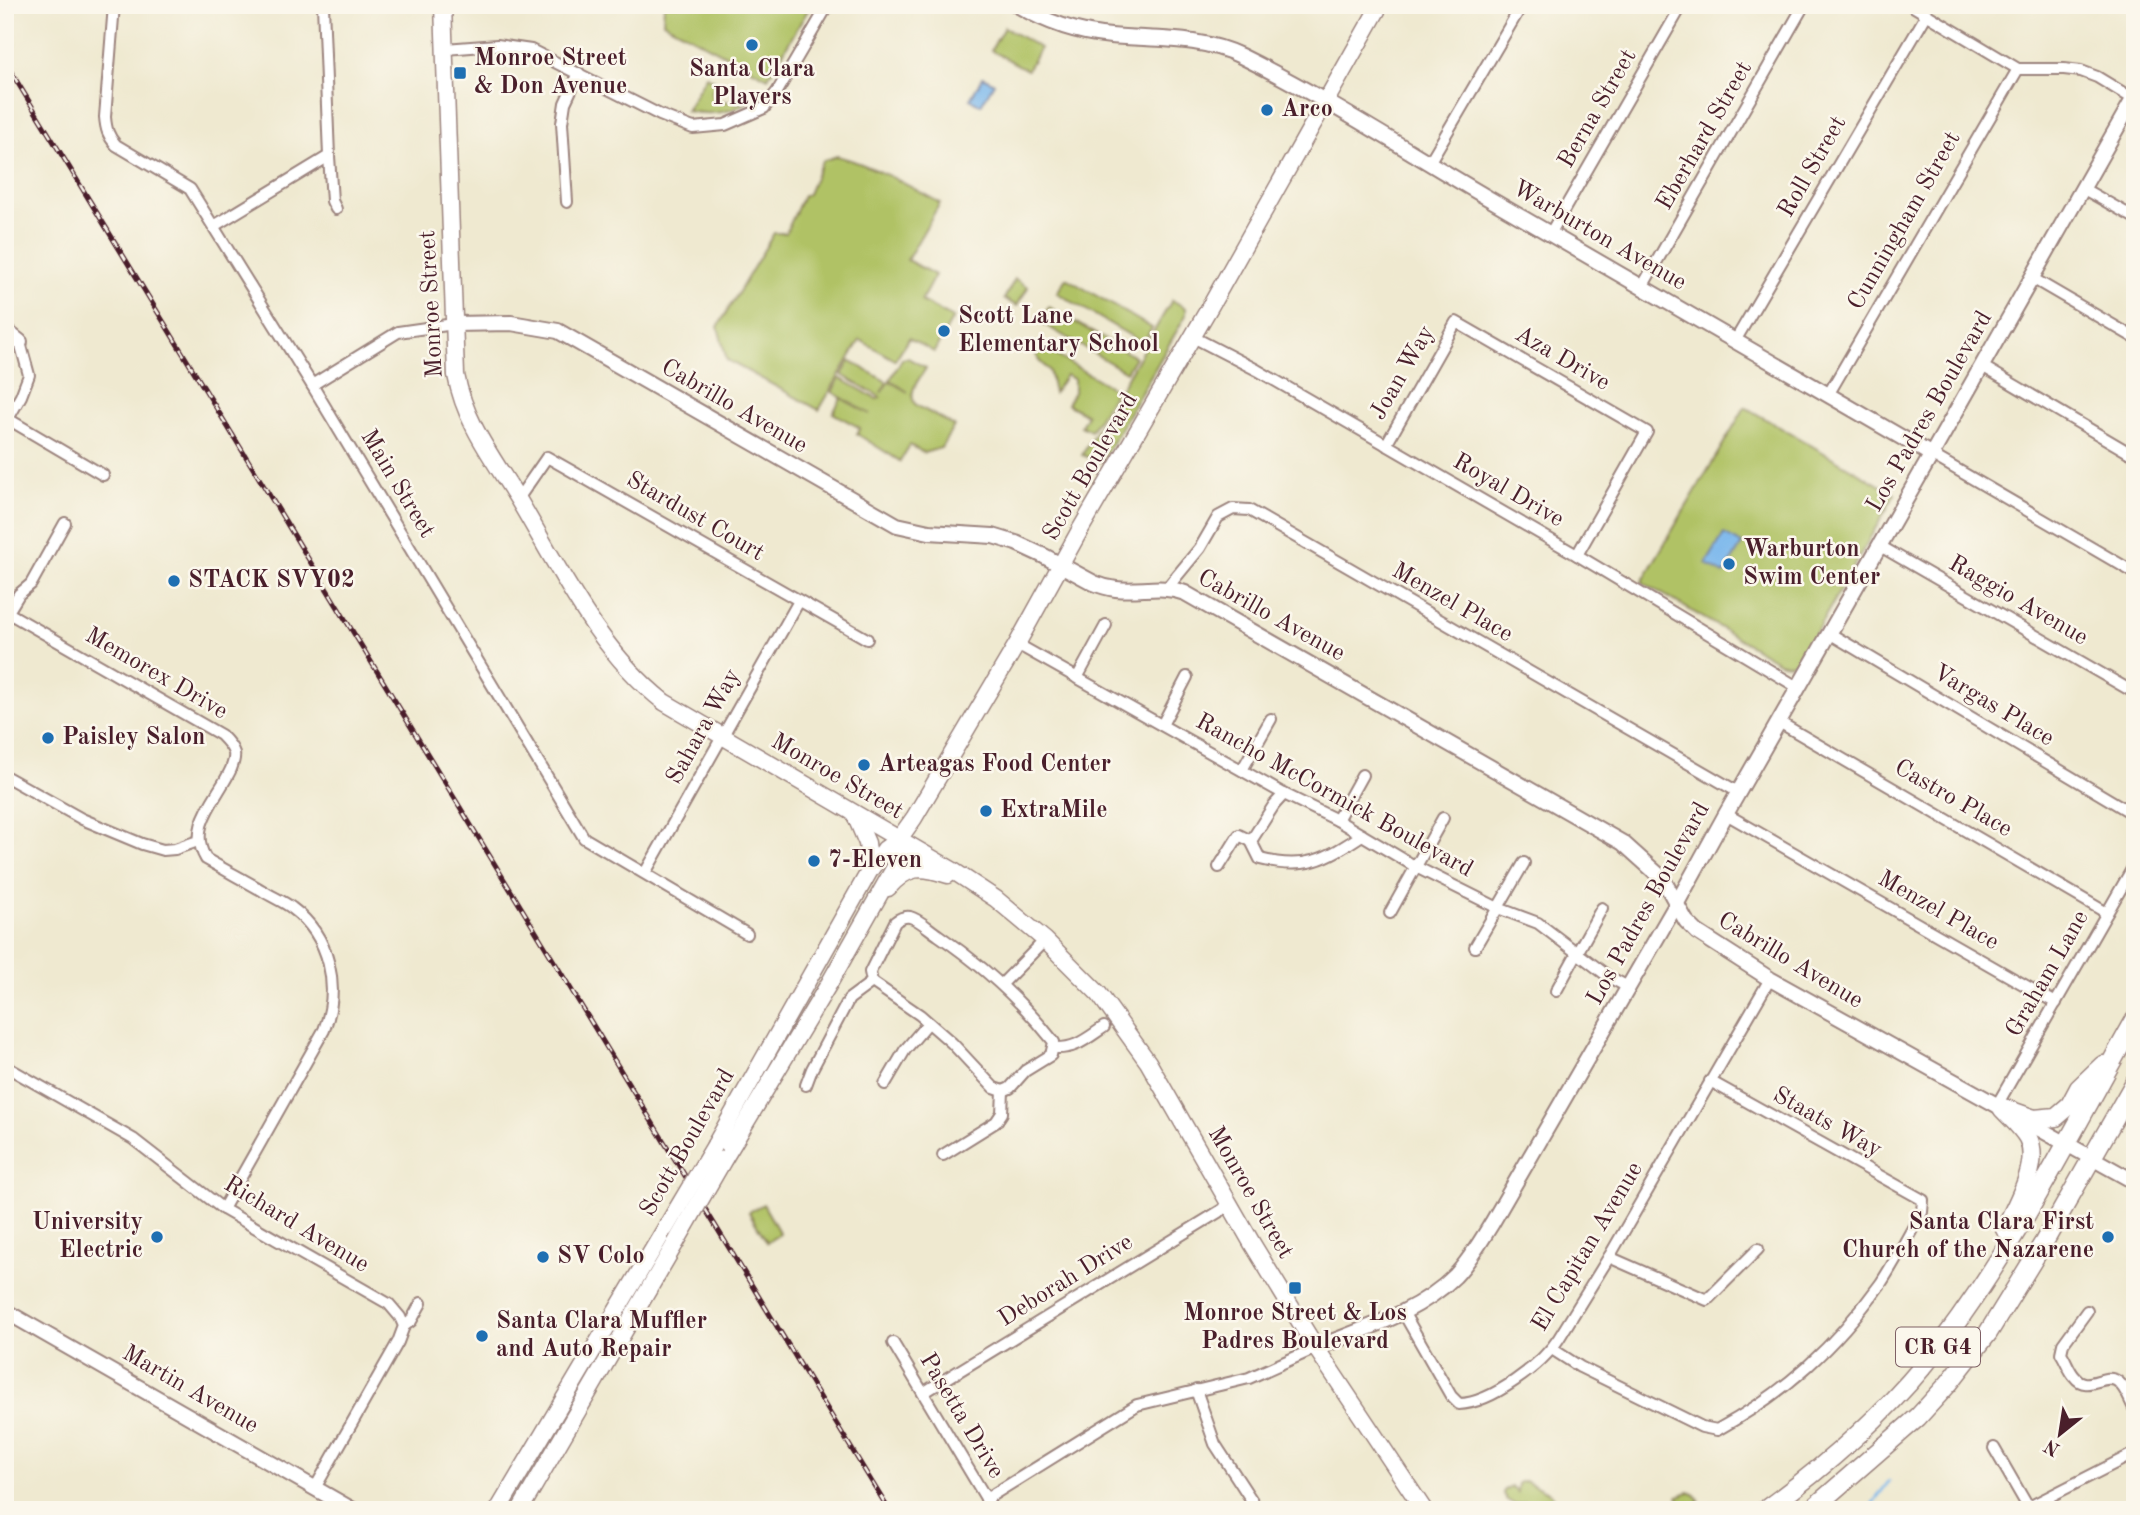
<svg xmlns="http://www.w3.org/2000/svg" width="2140" height="1515" font-family="'Old Standard TT',serif">
<style>
.green{fill:#b0c265;stroke:#7d7048;stroke-width:2}
.water{fill:#7ab7ec;stroke:#626b8c;stroke-width:2}
.lines{fill:none;stroke-linecap:round;stroke-linejoin:round}
.stream{stroke:#7ab7ec;stroke-width:2.5}
.minor-casing{stroke:#9c847e;stroke-width:14}
.tertiary-casing{stroke:#9c847e;stroke-width:18}
.secondary-casing{stroke:#9c847e;stroke-width:19}
.trunk-casing{stroke:#9c847e;stroke-width:21}
.minor{stroke:#fff;stroke-width:10}
.tertiary{stroke:#fff;stroke-width:14}
.secondary{stroke:#fff;stroke-width:16}
.trunk{stroke:#fff;stroke-width:18}
.rail-casing{stroke:#4a1f2b;stroke-width:5}
.rail{stroke:#fbf7ec;stroke-width:2.5;stroke-dasharray:8;stroke-linecap:butt}
.secondary-bridge-casing{stroke:#9c847e;stroke-width:19;stroke-linecap:butt}
.secondary-bridge{stroke:#fff;stroke-width:16}
.poi-dot{fill:#1f6fb2;stroke:#fbf7ec;stroke-width:2.5}
.labels{text-anchor:middle;dominant-baseline:central;stroke-width:5;stroke-linejoin:round;paint-order:stroke}
.shield{fill:#fbf7ec;stroke:#7f6065;stroke-width:2}
.shield-label{font-size:23px;font-weight:bold;fill:#4a1f2b}
.poi-label{font-size:24px;font-weight:bold;fill:#4a1f2b;stroke:#fbf7ec;text-anchor:start}
.street-label{font-size:24px;fill:#4a1f2b;stroke:#fbf7ec}
</style>
<rect width="100%" height="100%" fill="#fbf7ec"/>
<filter id="ink" filterUnits="userSpaceOnUse"><feTurbulence type="fractalNoise" baseFrequency=".0143" numOctaves="2"/><feDisplacementMap in="SourceGraphic" scale="14" xChannelSelector="R" yChannelSelector="G"/><feConvolveMatrix kernelMatrix="1 2 1 2 8 2 1 2 1" color-interpolation-filters="sRGB"/></filter>
<filter id="wash" filterUnits="userSpaceOnUse"><feTurbulence type="fractalNoise" baseFrequency=".00686" numOctaves="4" result="noise"/><feDisplacementMap in="SourceGraphic" scale="28" xChannelSelector="R" yChannelSelector="G"/><feGaussianBlur stdDeviation="1.57" result="paint"/><feColorMatrix in="noise" values="0 0 0 0 0 0 0 0 0 0 0 0 0 0 0 0 0 1.4 0 .05"/><feComposite in="paint" operator="in"/></filter>
<g filter="url(#wash)">
<rect width="100%" height="100%" fill="#efe9d0"/>
<g class="green">
<path d="M664,5H811L768,78L663,22Z"/>
<path d="M1004,27L1040,48L1027,70L991,50Z"/>
<path d="M706,76L717,82L711,93L715,100L746,104C726,114 708,115 686,111Z"/>
<path d="M837,156C874,166 906,184 940,203L907,260L935,275L921,301L953,318L934,352L909,338L895,360L860,340L819,410L727,360L718,327L774,233H786L803,196L808,194L822,161Z"/>
<path d="M1066,278L1152,328L1143,343L1057,293Z"/>
<path d="M1015,279L1028,287L1017,306L1004,299Z"/>
<path d="M1172,300L1186,308V315L1101,462L1082,455Z"/>
<path d="M1049,307L1135,357L1126,372L1040,322Z"/>
<path d="M1040,346L1116,390L1091,431L1081,426L1087,415L1067,404L1074,392V379L1066,375L1054,393L1049,370L1039,361L1036,354Z"/>
<path d="M908,358L926,368C919,380 906,393 916,405L954,426L941,448L924,453L910,445L900,461L857,434L860,428L833,413L841,398L870,414L832,392L840,378L877,399L880,397L842,375L850,361L887,382L881,393L889,381L908,392L890,380L902,359Z"/>
<path d="M1745,407L1895,494L1802,657C1794,665 1789,665 1779,662L1642,582Z"/>
<path d="M763,1204L780,1234L767,1242L749,1212Z"/>
<path d="M1525,1481L1550,1493L1554,1497V1502L1541,1503L1536,1502L1533,1504L1525,1502L1516,1505L1507,1500L1503,1494L1504,1490L1511,1487L1517,1492L1518,1483Z"/>
<path d="M1688,1492C1698,1494 1703,1501 1696,1509L1673,1510L1668,1506V1503L1680,1501L1678,1496Z"/>
</g>
<g class="water">
<path d="M983,77L994,83L981,105L970,99Z"/>
<path d="M1724,534L1742,544L1724,574L1706,564Z"/>
</g>
<g class="lines">
<path class="stream" d="M1868,1510L1889,1481"/>
</g>
</g>
<g filter="url(#ink)">
<g class="lines">
<defs>
<g id="minor">
<path d="M114,5L105,117C106,129 108,136 116,145L190,189L312,385L584,838L747,934"/>
<path d="M1911,5L2018,69H2064L2081,71L2097,77L2135,100"/>
<path d="M1041,19L1049,5"/>
<path d="M445,49L497,45L531,50L660,115L693,128L725,125L764,108L777,92L828,5"/>
<path d="M329,156L332,201L336,209"/>
<path d="M1429,163L1522,5"/>
<path d="M2082,188L2135,218"/>
<path d="M567,202L562,123L565,103L579,73"/>
<path d="M214,226L329,156L323,5"/>
<path d="M1550,234L1682,5"/>
<path d="M2032,278L2135,338"/>
<path d="M1642,287L1804,5"/>
<path d="M1193,337L1257,370L1577,555L1799,688"/>
<path d="M1735,341L1927,14"/>
<path d="M1982,366L2135,456"/>
<path d="M312,385L398,332L454,324"/>
<path d="M1828,395L2018,69"/>
<path d="M8,419L103,475"/>
<path d="M5,424L21,396L29,375L20,342"/>
<path d="M1386,445L1456,322L1647,432L1577,555"/>
<path d="M1932,455L2135,573"/>
<path d="M518,499L547,457L867,639"/>
<path d="M1880,546L2135,693"/>
<path d="M1167,588L1200,548L1218,517L1233,509L1249,510L1738,792"/>
<path d="M5,611L221,735C226,740 232,746 234,753C235,758 233,764 231,769C218,798 186,826 206,859C225,870 244,880 263,891C272,897 283,901 292,908C330,936 341,987 324,1030L223,1209"/>
<path d="M8,612L19,594L31,584L65,523"/>
<path d="M1829,633L2135,815"/>
<path d="M1017,644L1284,794L1337,820L1416,867L1498,908L1538,923L1609,977L1628,987"/>
<path d="M1077,678L1106,625"/>
<path d="M1779,722L2107,913"/>
<path d="M1162,725L1187,677"/>
<path d="M1242,770L1271,719"/>
<path d="M5,776L82,819L142,844L163,850L175,849L198,841"/>
<path d="M1284,794L1274,805L1251,841L1260,859C1305,871 1326,859 1362,835"/>
<path d="M1726,814L2056,1003"/>
<path d="M1337,820L1362,775"/>
<path d="M1219,867L1239,835L1251,841"/>
<path d="M645,873L799,601"/>
<path d="M1390,913L1443,818"/>
<path d="M1475,947L1524,863"/>
<path d="M872,982L870,972L895,922C900,918 904,916 910,917C919,919 930,930 938,935C982,965 1021,1000 1054,1042L1051,1055L1025,1071L1010,1088L1003,1091"/>
<path d="M872,982L920,1015L952,1043L994,1088L1003,1091"/>
<path d="M1002,984L1045,940"/>
<path d="M1556,991L1602,908"/>
<path d="M1054,1048C1076,1049 1086,1039 1104,1027"/>
<path d="M5,1066L133,1139L223,1209L389,1304L400,1317L404,1326L398,1342L315,1488"/>
<path d="M885,1084L905,1050L928,1023"/>
<path d="M806,1085L812,1069L849,999L872,982"/>
<path d="M1997,1105L2135,864"/>
<path d="M943,1155L996,1122L1002,1113L1003,1091"/>
<path d="M1609,1257L1707,1300L1758,1249"/>
<path d="M2087,1311L2063,1344L2061,1353C2066,1360 2069,1371 2075,1377C2087,1393 2104,1372 2117,1381C2125,1386 2130,1401 2135,1410"/>
<path d="M1403,1312L1451,1396L1459,1404C1491,1403 1542,1365 1559,1338L1609,1257L1770,979"/>
<path d="M404,1326L411,1321L421,1303"/>
<path d="M893,1343L993,1510"/>
<path d="M1552,1349L1580,1367L1702,1427L1717,1430C1786,1392 1835,1347 1881,1283C1896,1260 1908,1236 1922,1212L1923,1200L1710,1081"/>
<path d="M1196,1390L1215,1444L1258,1510"/>
<path d="M923,1393L1230,1205"/>
<path d="M1994,1448L2028,1507"/>
<path d="M986,1499L1137,1405L1249,1378L1316,1348"/>
<path d="M2023,1510L2135,1453"/>
</g>
<g id="tertiary">
<path d="M1017,5C1046,22 1077,33 1111,36C1155,40 1199,36 1241,56C1326,98 1406,150 1488,198C1636,284 1784,370 1932,455"/>
<path d="M454,324L511,323L558,331L897,525L929,532L993,536L1016,543L1044,556L1094,583C1101,586 1109,588 1116,589C1140,592 1162,584 1185,593L1623,843L1663,879L1686,921L1697,932L1770,979L2135,1182"/>
<path d="M5,330L20,342"/>
<path d="M5,1311L353,1510"/>
<path d="M1316,1348C1363,1329 1418,1313 1455,1276C1470,1260 1481,1241 1492,1223L1677,903L1726,814L1937,445L2135,96"/>
</g>
<g id="secondary">
<path d="M443,5L456,375C465,423 493,458 518,499C561,571 597,649 664,702L952,870L996,899L1045,940L1099,994L1148,1062L1253,1245L1316,1348L1424,1510"/>
<path d="M855,815L867,843L870,870"/>
<path d="M888,888C908,865 921,866 948,875"/>
<path d="M715,1145L870,870L885,849L899,839L914,818L1017,644L1080,530L1211,305L1380,5"/>
<path d="M724,1159L830,982L900,858L899,839"/>
<path d="M498,1510L665,1229"/>
<path d="M520,1510L675,1244"/>
</g>
<g id="trunk">
<path d="M2002,1108C2010,1117 2022,1127 2028,1138C2041,1164 2016,1205 2005,1229"/>
<path d="M2003,1108L2034,1119L2056,1117L2070,1105L2079,1088L2103,1065"/>
<path d="M1765,1510C1823,1468 1879,1420 1925,1364C2009,1260 2069,1136 2135,1020"/>
<path d="M1811,1510L1918,1417L1949,1383L1988,1333L2044,1242L2135,1082"/>
</g>
</defs>
<use href="#minor" class="minor-casing"/>
<use href="#tertiary" class="tertiary-casing"/>
<use href="#secondary" class="secondary-casing"/>
<use href="#trunk" class="trunk-casing"/>
<use href="#minor" class="minor"/>
<use href="#tertiary" class="tertiary"/>
<use href="#secondary" class="secondary"/>
<use href="#trunk" class="trunk"/>
<defs>
<path id="rail" d="M5,62L889,1510"/>
</defs>
<use href="#rail" class="rail-casing"/>
<use href="#rail" class="rail"/>
<defs>
<g id="secondary-bridge">
<path d="M665,1229L715,1145"/>
<path d="M675,1244L724,1159"/>
</g>
</defs>
<use href="#secondary-bridge" class="secondary-bridge-casing"/>
<use href="#secondary-bridge" class="secondary-bridge"/>
</g>
</g>
<g class="poi-dot">
<circle cx="752" cy="45" r="7"/>
<rect x="453" y="66" width="14" height="14" rx="3.5"/>
<circle cx="1267" cy="110" r="7"/>
<circle cx="944" cy="331" r="7"/>
<circle cx="1729" cy="564" r="7"/>
<circle cx="174" cy="581" r="7"/>
<circle cx="48" cy="738" r="7"/>
<circle cx="864" cy="765" r="7"/>
<circle cx="986" cy="811" r="7"/>
<circle cx="814" cy="861" r="7"/>
<circle cx="157" cy="1237" r="7"/>
<circle cx="2108" cy="1237" r="7"/>
<circle cx="543" cy="1257" r="7"/>
<rect x="1288" y="1281" width="14" height="14" rx="3.5"/>
<circle cx="482" cy="1336" r="7"/>
</g>
<g class="labels">
<rect class="shield" x="1896" y="1327.5" width="84" height="39" rx="5"/>
<g class="shield-label">
<text x="1938" y="1347">CR G4</text>
</g>
<g class="poi-label">
<text x="474" y="59">Monroe Street<tspan x="474" dy="28">&amp; Don Avenue</tspan></text>
<text x="752" y="70" text-anchor="middle">Santa Clara<tspan x="752" dy="28">Players</tspan></text>
<text x="1281" y="110">Arco</text>
<text x="958" y="317">Scott Lane<tspan x="958" dy="28">Elementary School</tspan></text>
<text x="1743" y="550">Warburton<tspan x="1743" dy="28">Swim Center</tspan></text>
<text x="188" y="581">STACK SVY02</text>
<text x="62" y="738">Paisley Salon</text>
<text x="878" y="765">Arteagas Food Center</text>
<text x="1000" y="811">ExtraMile</text>
<text x="828" y="861">7-Eleven</text>
<text x="143" y="1223" text-anchor="end">University<tspan x="143" dy="28">Electric</tspan></text>
<text x="2094" y="1223" text-anchor="end">Santa Clara First<tspan x="2094" dy="28">Church of the Nazarene</tspan></text>
<text x="557" y="1257">SV Colo</text>
<text x="1295" y="1314" text-anchor="middle">Monroe Street &amp; Los<tspan x="1295" dy="28">Padres Boulevard</tspan></text>
<text x="496" y="1322">Santa Clara Muffler<tspan x="496" dy="28">and Auto Repair</tspan></text>
</g>
<g class="street-label">
<text transform="translate(1598 109) rotate(-60)">Berna Street</text>
<text transform="translate(1705 136) rotate(-60)">Eberhard Street</text>
<text transform="translate(1813 167) rotate(-60)">Roll Street</text>
<text transform="translate(1905 221) rotate(-60)">Cunningham Street</text>
<text transform="translate(1599 236) rotate(30)">Warburton Avenue</text>
<text transform="translate(432 304) rotate(-93)">Monroe Street</text>
<text transform="translate(1562 359) rotate(30)">Aza Drive</text>
<text transform="translate(1403 373) rotate(-60)">Joan Way</text>
<text transform="translate(734 407) rotate(30)">Cabrillo Avenue</text>
<text transform="translate(1930 412) rotate(-60)">Los Padres Boulevard</text>
<text transform="translate(1091 467) rotate(-60)">Scott Boulevard</text>
<text transform="translate(397 484) rotate(59)">Main Street</text>
<text transform="translate(1508 491) rotate(30)">Royal Drive</text>
<text transform="translate(695 517) rotate(30)">Stardust Court</text>
<text transform="translate(2018 601) rotate(30)">Raggio Avenue</text>
<text transform="translate(1452 603) rotate(30)">Menzel Place</text>
<text transform="translate(1271 616) rotate(29)">Cabrillo Avenue</text>
<text transform="translate(156 674) rotate(30)">Memorex Drive</text>
<text transform="translate(1993 706) rotate(31)">Vargas Place</text>
<text transform="translate(704 727) rotate(-61)">Sahara Way</text>
<text transform="translate(837 777) rotate(30)">Monroe Street</text>
<text transform="translate(1334 796) rotate(29)">Rancho McCormick Boulevard</text>
<text transform="translate(1953 799) rotate(30)">Castro Place</text>
<text transform="translate(1649 904) rotate(-61)">Los Padres Boulevard</text>
<text transform="translate(1938 911) rotate(30)">Menzel Place</text>
<text transform="translate(1790 961) rotate(31)">Cabrillo Avenue</text>
<text transform="translate(2048 974) rotate(-60)">Graham Lane</text>
<text transform="translate(1827 1123) rotate(29)">Staats Way</text>
<text transform="translate(688 1143) rotate(-60)">Scott Boulevard</text>
<text transform="translate(1250 1193) rotate(60)">Monroe Street</text>
<text transform="translate(296 1225) rotate(31)">Richard Avenue</text>
<text transform="translate(1588 1247) rotate(-59)">El Capitan Avenue</text>
<text transform="translate(1066 1281) rotate(-32)">Deborah Drive</text>
<text transform="translate(190 1390) rotate(30)">Martin Avenue</text>
<text transform="translate(961 1416) rotate(59)">Pasetta Drive</text>
</g>
</g>
<rect width="2140" height="1515" fill="none" stroke="#fbf7ec" stroke-width="28"/>
<g transform="translate(2060 1434) rotate(210)" stroke="#fbf7ec" stroke-width="5" paint-order="stroke">
<path d="M0-5L12 26L0 18L-12 26Z" fill="#4a1f2b"/>
<text y="-10" font-size="19" font-weight="bold" text-anchor="middle" fill="#4a1f2b">N</text>
</g>
</svg>
